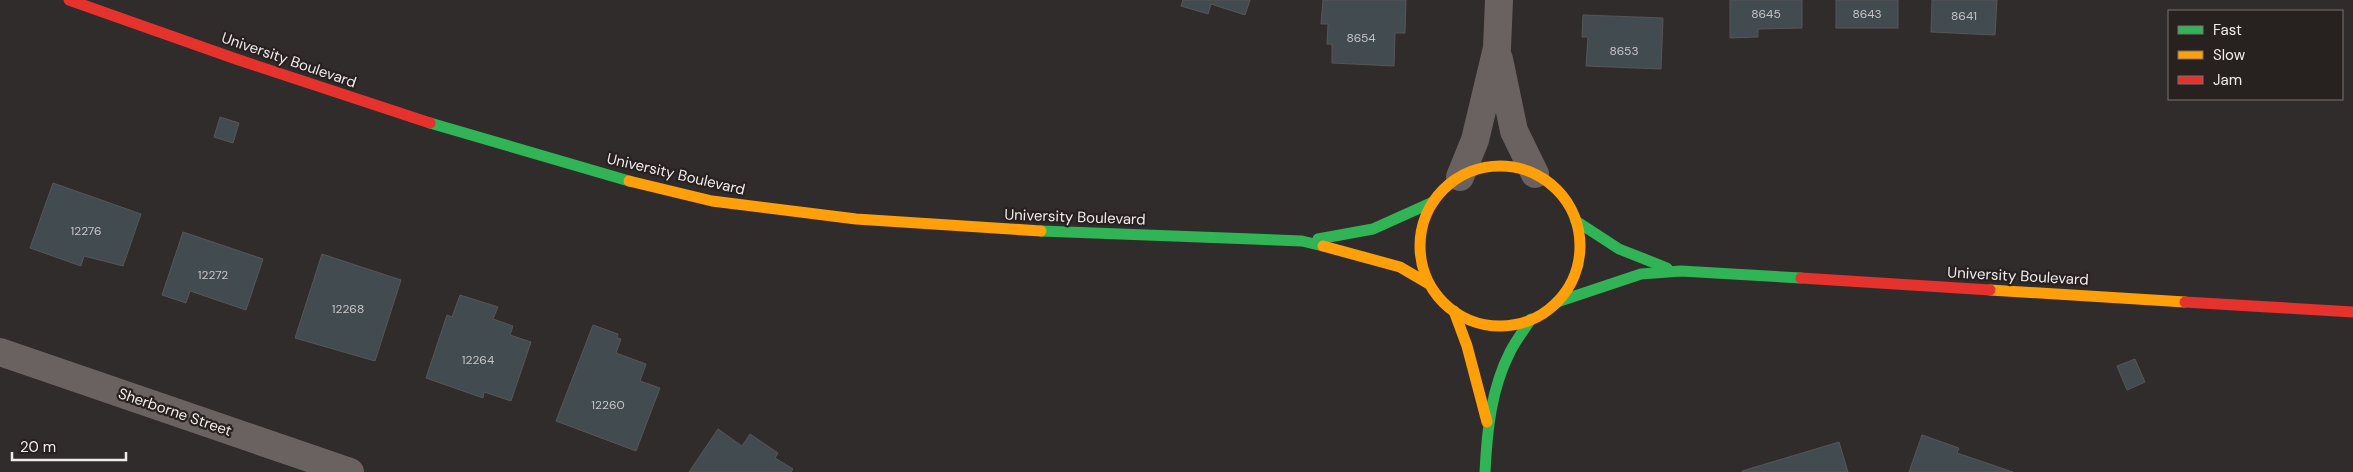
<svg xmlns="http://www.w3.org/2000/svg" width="2353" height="472" font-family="'DM Sans',sans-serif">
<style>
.building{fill:#424b50;stroke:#575657}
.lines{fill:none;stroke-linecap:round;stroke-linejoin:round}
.street{stroke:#6a6261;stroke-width:28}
.fast{stroke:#30b455;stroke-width:11}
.slow{stroke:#ff9f0a;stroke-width:11}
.jam{stroke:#e5322d;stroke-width:11}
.labels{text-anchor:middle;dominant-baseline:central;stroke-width:4.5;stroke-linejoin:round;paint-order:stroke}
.number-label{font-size:12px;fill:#c5c4c5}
.street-label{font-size:15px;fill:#f1ecec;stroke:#272120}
</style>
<rect width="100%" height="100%" fill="#302c2b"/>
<g class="building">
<path d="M1183,0H1250L1245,15L1211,4L1208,14L1181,6Z"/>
<path d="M1323,0H1406L1405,33H1395L1394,66L1332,63V44H1327L1328,24H1321Z"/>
<path d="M1730,0H1802V28L1758,29V37L1730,38Z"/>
<rect x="1836" y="0" width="62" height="28"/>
<path d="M1932,0H1997L1995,35L1931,32Z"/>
<path d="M1583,15L1663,18L1661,69L1586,66L1588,37H1582Z"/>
<path d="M220,117L239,123L233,143L214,137Z"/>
<path d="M53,183L141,214L123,266L84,256L81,266L30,248Z"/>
<path d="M183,232L263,259L246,310L190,291L186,303L162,295Z"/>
<path d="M322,254L401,280L375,361L295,338Z"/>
<path d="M460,295L498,307L493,319L513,326L510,335L531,342L511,401L484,392L483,398L426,378L447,315L452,317Z"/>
<path d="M593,325L618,334L617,338L621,339L616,353L646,364L640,381L660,388L636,451L556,421Z"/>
<path d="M2135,359L2145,382L2127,390L2117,366Z"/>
<path d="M718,429L742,446L750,434L778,453L775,458L793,469L791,472H689Z"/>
<path d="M1922,435L1959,448L1957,453L2013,472H1909Z"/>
<path d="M1839,442L1848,472H1742V471Z"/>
</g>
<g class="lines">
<g class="street">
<path d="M1499,59L1514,131L1535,174"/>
<path d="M1460,177L1475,140L1497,48L1499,0"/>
<path d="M0,352L350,472"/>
</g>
<g class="fast">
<path d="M430,123L629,181"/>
<path d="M1576,221L1619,249L1667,268"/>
<path d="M1041,231L1302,241L1323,246"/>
<path d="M1318,239L1373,229L1433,202"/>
<path d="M1557,302L1641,274L1681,271L1801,278"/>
<path d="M1485,472C1487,431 1491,389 1510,352C1516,340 1524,330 1531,319"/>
</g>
<g class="slow">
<circle cx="1500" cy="246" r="80"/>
<path d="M629,181L712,201L856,219L1041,231"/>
<path d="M1323,246L1400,267L1429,284"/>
<path d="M1990,290L2185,302"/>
<path d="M1454,311L1467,346L1487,422"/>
</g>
<g class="jam">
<path d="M69,0L236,59L430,123"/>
<path d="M1801,278L1990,290"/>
<path d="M2185,302L2353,312"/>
</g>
</g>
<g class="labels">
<g class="number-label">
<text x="1766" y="14">8645</text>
<text x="1867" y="14">8643</text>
<text x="1964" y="16">8641</text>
<text x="1361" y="38">8654</text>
<text x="1624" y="51">8653</text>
<text x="86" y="231">12276</text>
<text x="213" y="275">12272</text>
<text x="348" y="309">12268</text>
<text x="478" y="360">12264</text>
<text x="608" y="405">12260</text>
</g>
<g class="street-label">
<text transform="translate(289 60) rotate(19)">University Boulevard</text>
<text transform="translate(676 174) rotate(13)">University Boulevard</text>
<text transform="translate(1075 217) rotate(2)">University Boulevard</text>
<text transform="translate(2018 276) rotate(3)">University Boulevard</text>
<text transform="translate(175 412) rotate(19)">Sherborne Street</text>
</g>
</g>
<rect x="2168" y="10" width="175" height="90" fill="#272120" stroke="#787272"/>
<rect x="2178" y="26" width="25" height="8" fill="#30b455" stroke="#787272"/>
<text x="2213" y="35" font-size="15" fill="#f1ecec">Fast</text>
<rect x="2178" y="51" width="25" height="8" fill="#ff9f0a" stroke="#787272"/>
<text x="2213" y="60" font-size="15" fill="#f1ecec">Slow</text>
<rect x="2178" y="76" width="25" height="8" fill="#e5322d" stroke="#787272"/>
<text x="2213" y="85" font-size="15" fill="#f1ecec">Jam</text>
<path d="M12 452v8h114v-8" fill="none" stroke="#f1ecec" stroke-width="2.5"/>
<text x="20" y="452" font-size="15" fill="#f1ecec" stroke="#272120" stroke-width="4" paint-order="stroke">20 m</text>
</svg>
